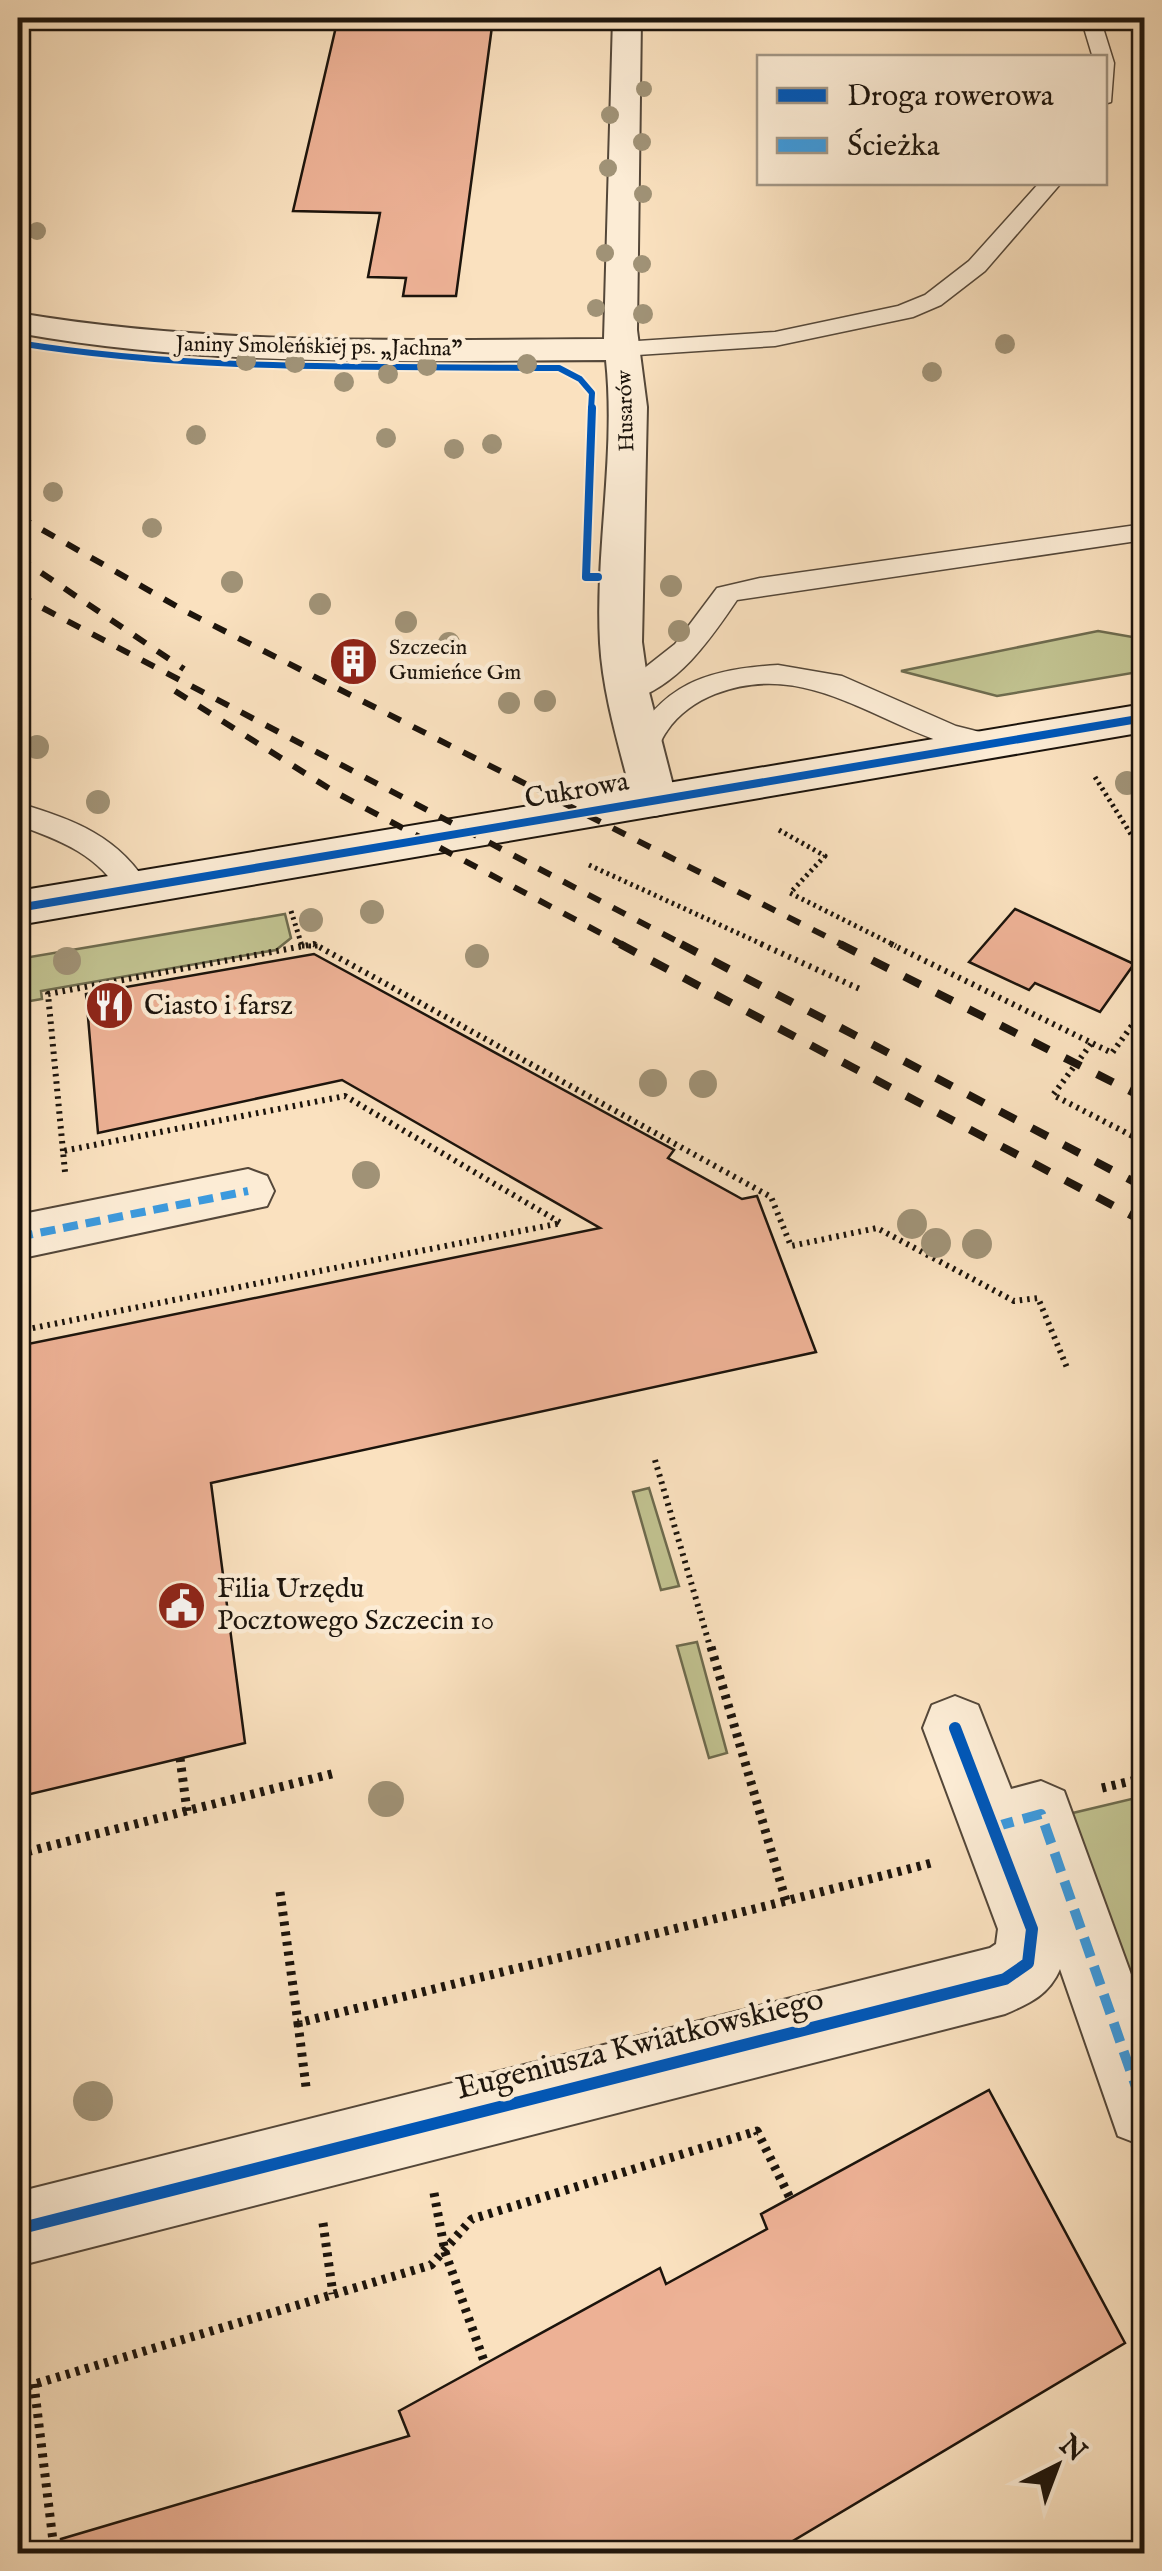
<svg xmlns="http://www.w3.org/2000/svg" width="1162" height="2571" font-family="'IM FELL English',serif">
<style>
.green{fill:#c1c290;stroke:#6e6b4e;stroke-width:2.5}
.building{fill:#edb195;stroke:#1c140c;stroke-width:2.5}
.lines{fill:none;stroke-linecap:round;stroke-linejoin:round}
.lane-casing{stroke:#544739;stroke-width:3}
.street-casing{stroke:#544739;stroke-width:4}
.secondary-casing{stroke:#1c140c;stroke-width:4}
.path-far2{stroke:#1c140c;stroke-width:5;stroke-dasharray:2.5 4;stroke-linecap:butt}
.path-far1{stroke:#1c140c;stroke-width:6;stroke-dasharray:2.5 5;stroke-linecap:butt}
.path{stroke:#1c140c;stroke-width:9;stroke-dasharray:4 6;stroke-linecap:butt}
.lane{fill:#fcecd5;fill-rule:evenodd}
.street{fill:#fcecd5;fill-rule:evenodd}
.secondary{fill:#fcecd5;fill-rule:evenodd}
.rail-far1{stroke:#1c140c;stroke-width:6;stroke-dasharray:14 14;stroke-linecap:butt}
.rail{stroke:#1c140c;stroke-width:8;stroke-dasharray:18 18;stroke-linecap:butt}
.quiet-far1{stroke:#3c9ade;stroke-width:8;stroke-dasharray:15 8;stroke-linecap:butt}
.quiet{stroke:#3c9ade;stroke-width:10;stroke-dasharray:20 10;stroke-linecap:butt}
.cycleway-far2-casing{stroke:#fcecd5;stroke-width:10}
.cycleway-far1-casing{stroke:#fcecd5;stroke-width:12}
.cycleway-casing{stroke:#fcecd5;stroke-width:19}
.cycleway-far2{stroke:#0057b8;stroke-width:6}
.cycleway-far1{stroke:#0057b8;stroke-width:8}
.cycleway{stroke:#0057b8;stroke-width:12}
.tree{fill:#a09276}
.labels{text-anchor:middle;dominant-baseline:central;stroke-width:9;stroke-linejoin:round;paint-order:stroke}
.far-street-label{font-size:22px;fill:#1c140c;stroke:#fcecd5}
.far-poi-label{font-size:22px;fill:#1c140c;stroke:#fcecd5;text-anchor:start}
.street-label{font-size:28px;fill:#1c140c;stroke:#fcecd5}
.poi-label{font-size:28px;fill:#1c140c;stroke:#fcecd5;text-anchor:start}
.near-street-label{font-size:32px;fill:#1c140c;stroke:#fcecd5}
</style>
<rect width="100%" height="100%" fill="#fae1bf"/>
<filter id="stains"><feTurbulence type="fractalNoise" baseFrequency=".002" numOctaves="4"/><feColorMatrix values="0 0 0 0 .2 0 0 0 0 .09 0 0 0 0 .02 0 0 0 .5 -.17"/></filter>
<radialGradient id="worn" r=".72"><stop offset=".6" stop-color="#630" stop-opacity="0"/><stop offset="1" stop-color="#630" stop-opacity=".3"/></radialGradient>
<g class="green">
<path d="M1098,631L1144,639V671L997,696L901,671Z"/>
<path d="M285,914L291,938L276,950L41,991L42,999L18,1003V959Z"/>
<path d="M649,1488L679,1586L661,1590L633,1492Z"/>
<path d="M697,1642L727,1753L709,1758L677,1646Z"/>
<path d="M1144,1796V2051L1056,1817Z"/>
</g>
<g class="building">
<path d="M338,18L493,19L456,296H403L406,278L368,277L380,213L293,211Z"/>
<path d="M1015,909L1134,964L1100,1012L1035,983L1029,990L969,962Z"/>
<path d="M314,954L674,1150L668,1158L742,1199L757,1196L816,1352L211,1483L245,1743L18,1797V1346L600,1228L342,1080L98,1133L86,994Z"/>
<path d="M989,2090L1125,2343L771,2554H63L61,2539L409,2436L399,2411L660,2268L666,2284L767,2229L761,2214Z"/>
</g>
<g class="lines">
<defs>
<g id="lane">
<path d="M1081,18H1100L1114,63L1111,102L1104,104V58H1093Z"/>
<path d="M1040,182H1062L985,271L941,305L913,317L775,346L622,356L610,349L622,342L775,332L898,306L925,295L969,261Z"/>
<path d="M1144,524V540L737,600C710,640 677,688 628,701L618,699L614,692L675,644L717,588L760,578Z"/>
<path d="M778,665L842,676L956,726L1000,737L1005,744L1000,751C983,756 965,749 948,744C869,719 803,660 715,694C697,701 678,714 667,731C661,739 658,749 653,758H631L627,751C660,684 707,669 778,665Z"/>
<path d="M18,803C73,819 121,837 150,889L145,897L134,900L123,897C99,855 62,841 18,825Z"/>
</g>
<g id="street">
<path d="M613,18H641L637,330L647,407L642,642L649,692L677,801L671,812L655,816L639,812L633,801C620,749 603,696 600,643C595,549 616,454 606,360C408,361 213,368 18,333V313C213,346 407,340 604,339Z"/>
<path d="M248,1169L267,1176L274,1191L267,1206L18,1259V1215Z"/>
<path d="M955,1696L978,1705L1011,1789L1041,1781L1064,1791L1144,2010V2146L1118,2136L1060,1969C1049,1995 1030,2003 1005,2014L18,2266V2192L990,1948L996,1944L998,1929L923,1728L932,1705Z"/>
</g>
<path id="secondary" d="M1144,704V732L18,925V891Z"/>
</defs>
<use href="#lane" class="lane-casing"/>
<use href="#street" class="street-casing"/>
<use href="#secondary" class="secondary-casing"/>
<g class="path-far2">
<path d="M1095,777L1144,855"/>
<path d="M779,830L825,856L790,893L896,946"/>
<path d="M589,865L766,946"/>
<path d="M291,911L302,946"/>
<path d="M302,946H318"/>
</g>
<g class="path-far1">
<path d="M761,944L862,990"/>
<path d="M891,944L1112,1053L1144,1009"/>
<path d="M1091,1044L1053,1095L1144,1142"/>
<path d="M63,1151L48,994L314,944L771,1197L791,1246L877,1228L1014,1301L1038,1298L1068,1370"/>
<path d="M18,1331L561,1223L345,1096L63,1151L65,1172"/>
<path d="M655,1460L711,1650"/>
</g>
<g class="path">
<path d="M711,1647L786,1901L935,1862"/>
<path d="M180,1758L187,1811"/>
<path d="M1102,1788L1144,1778"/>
<path d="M18,1854L335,1773"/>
<path d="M280,1892L298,2023L786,1901"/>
<path d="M298,2023L306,2087"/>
<path d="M434,2193L445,2252L485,2364"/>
<path d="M323,2223L333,2294"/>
<path d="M34,2384L53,2541"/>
<path d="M18,2389L431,2265L472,2219L757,2131L790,2198"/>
</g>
<use href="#lane" class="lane"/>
<use href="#street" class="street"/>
<use href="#secondary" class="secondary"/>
<g class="rail-far1">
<path d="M18,516L185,611L845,946"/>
<path d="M18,557L184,669"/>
<path d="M18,595L686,946"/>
<path d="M175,691L333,791L625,946"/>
</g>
<g class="rail">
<path d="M620,944L1144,1222"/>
<path d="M681,944L1144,1187"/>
<path d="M840,944L1144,1098"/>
</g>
<path class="quiet-far1" d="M18,1237L248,1191"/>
<path class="quiet" d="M994,1827L1041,1814L1144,2110"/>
<defs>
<path id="cycleway-far2" d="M18,343C198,372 378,366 559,368L580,379L592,393L591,410"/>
<g id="cycleway-far1">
<path d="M592,408L586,577H598"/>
<path d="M18,908L1144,718"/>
</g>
<path id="cycleway" d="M18,2229L1005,1979L1028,1963L1032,1929L955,1728"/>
</defs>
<use href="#cycleway-far2" class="cycleway-far2-casing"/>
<use href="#cycleway-far1" class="cycleway-far1-casing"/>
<use href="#cycleway" class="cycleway-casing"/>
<use href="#cycleway-far2" class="cycleway-far2"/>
<use href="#cycleway-far1" class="cycleway-far1"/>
<use href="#cycleway" class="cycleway"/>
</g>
<g class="tree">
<circle cx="644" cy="89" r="8"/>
<circle cx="610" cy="115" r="9"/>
<circle cx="642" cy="142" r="9"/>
<circle cx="608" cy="168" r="9"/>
<circle cx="643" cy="194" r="9"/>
<circle cx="37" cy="231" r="9"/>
<circle cx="605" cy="253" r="9"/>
<circle cx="642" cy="264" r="9"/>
<circle cx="596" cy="308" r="9"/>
<circle cx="643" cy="314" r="10"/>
<circle cx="1005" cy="344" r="10"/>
<circle cx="246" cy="361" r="10"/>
<circle cx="295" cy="363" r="10"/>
<circle cx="527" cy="364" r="10"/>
<circle cx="427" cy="366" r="10"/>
<circle cx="932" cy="372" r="10"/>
<circle cx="388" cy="374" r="10"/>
<circle cx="344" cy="382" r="10"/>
<circle cx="196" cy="435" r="10"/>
<circle cx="386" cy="438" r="10"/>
<circle cx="492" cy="444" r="10"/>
<circle cx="454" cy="449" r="10"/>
<circle cx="53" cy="492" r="10"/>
<circle cx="152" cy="528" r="10"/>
<circle cx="232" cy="582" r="11"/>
<circle cx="671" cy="586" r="11"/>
<circle cx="320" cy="604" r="11"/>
<circle cx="406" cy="622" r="11"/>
<circle cx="679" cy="631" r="11"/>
<circle cx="449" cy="643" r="11"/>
<circle cx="545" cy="701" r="11"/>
<circle cx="509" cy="703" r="11"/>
<circle cx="37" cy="747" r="12"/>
<circle cx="1127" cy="783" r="12"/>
<circle cx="98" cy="802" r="12"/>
<circle cx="372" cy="912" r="12"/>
<circle cx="311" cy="920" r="12"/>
<circle cx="477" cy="956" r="12"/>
<circle cx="67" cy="961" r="14"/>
<circle cx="653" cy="1083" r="14"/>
<circle cx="703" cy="1084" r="14"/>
<circle cx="366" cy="1175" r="14"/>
<circle cx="912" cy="1224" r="15"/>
<circle cx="936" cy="1243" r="15"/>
<circle cx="977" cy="1244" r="15"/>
<circle cx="386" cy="1799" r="18"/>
<circle cx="93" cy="2101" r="20"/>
</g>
<defs>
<symbol id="building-disc" viewBox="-11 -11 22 22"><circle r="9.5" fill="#8f2418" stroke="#fcecd5"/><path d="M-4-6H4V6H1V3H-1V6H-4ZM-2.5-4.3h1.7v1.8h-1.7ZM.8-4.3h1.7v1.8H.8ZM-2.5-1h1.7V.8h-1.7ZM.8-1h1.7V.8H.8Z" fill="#fff"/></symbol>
<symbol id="restaurant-disc" viewBox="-11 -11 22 22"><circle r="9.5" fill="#8f2418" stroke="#fcecd5"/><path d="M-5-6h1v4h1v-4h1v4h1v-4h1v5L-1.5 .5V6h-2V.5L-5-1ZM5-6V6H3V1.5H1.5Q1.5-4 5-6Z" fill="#fff"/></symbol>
<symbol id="civic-disc" viewBox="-11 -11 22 22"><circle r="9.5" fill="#8f2418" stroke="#fcecd5"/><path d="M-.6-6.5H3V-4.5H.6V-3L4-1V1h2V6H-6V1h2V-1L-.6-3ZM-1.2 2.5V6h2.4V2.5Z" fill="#fff"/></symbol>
</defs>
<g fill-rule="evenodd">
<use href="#building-disc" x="326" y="634" width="55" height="55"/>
<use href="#restaurant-disc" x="82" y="978" width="55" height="55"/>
<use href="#civic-disc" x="154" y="1578" width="55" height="55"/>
</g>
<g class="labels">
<g class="far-street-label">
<text transform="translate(319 347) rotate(1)">Janiny Smoleńskiej ps. „Jachna”</text>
<text transform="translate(626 411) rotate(-92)">Husarów</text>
</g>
<g class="far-poi-label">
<text x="389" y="648">Szczecin<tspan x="389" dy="25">Gumieńce Gm</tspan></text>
</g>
<g class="street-label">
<text transform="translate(577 791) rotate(-10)">Cukrowa</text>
</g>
<g class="poi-label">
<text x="144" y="1006">Ciasto i farsz</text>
<text x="217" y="1589">Filia Urzędu<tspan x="217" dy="32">Pocztowego Szczecin 10</tspan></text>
</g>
<g class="near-street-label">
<text transform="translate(640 2045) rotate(-14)">Eugeniusza Kwiatkowskiego</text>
</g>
</g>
<rect width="1162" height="2571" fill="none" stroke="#fae1bf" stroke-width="60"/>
<rect x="20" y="20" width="1122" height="2531" fill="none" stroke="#1c140c" stroke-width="5"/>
<rect x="30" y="30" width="1102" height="2511" fill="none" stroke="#1c140c" stroke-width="2.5"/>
<rect x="757" y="55" width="350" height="130" fill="#fcecd5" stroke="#a29685" stroke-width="2.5"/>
<rect x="777" y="88" width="50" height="15" fill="#0057b8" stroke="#a29685" stroke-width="2.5"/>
<text x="847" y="105" font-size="30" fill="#1c140c">Droga rowerowa</text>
<rect x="777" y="138" width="50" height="15" fill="#3c9ade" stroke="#a29685" stroke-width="2.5"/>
<text x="847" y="155" font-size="30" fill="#1c140c">Ścieżka</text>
<g transform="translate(1057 2466) rotate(42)" stroke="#fcecd5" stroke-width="8" paint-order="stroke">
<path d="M0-8L18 38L0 25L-18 38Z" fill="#1c140c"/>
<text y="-15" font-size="28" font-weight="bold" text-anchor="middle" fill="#1c140c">N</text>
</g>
<rect width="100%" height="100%" filter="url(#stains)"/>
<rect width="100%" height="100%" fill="url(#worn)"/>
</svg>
